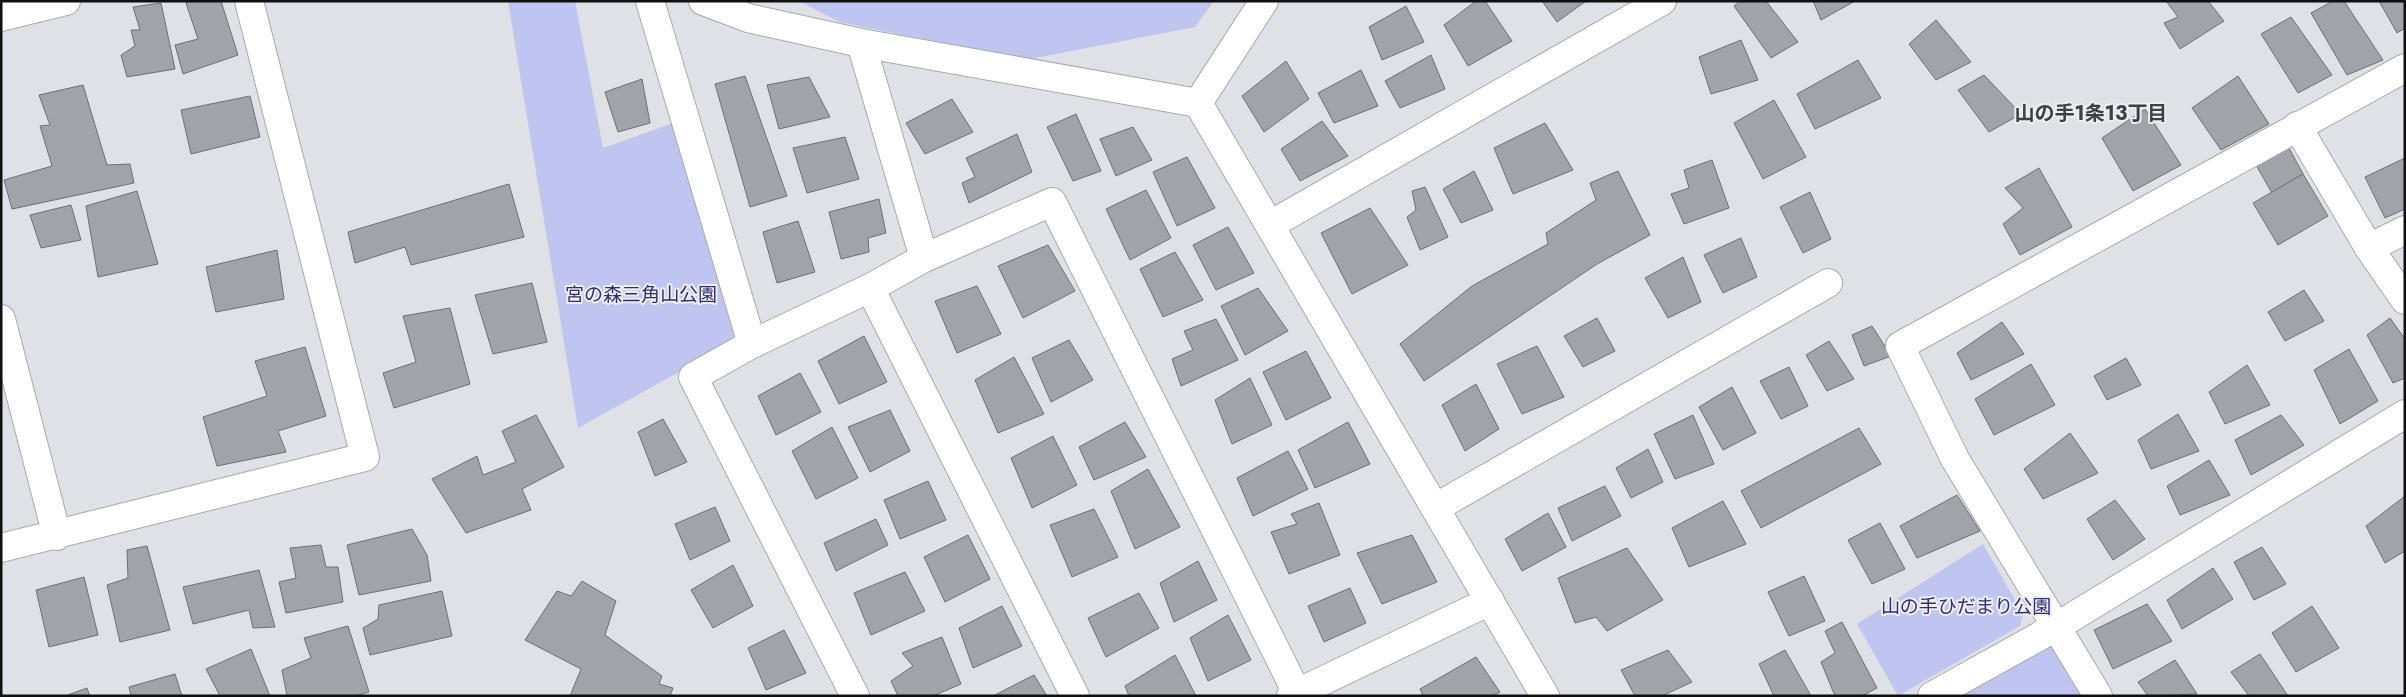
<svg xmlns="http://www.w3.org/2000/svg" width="2406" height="697" font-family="Jost,'Noto Sans JP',sans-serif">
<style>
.green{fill:#c0c5ef}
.building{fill:#a2a3a8;stroke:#6e6f74}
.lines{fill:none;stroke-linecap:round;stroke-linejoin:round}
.minor-casing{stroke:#a8a9ae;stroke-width:30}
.minor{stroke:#fff;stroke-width:28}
.labels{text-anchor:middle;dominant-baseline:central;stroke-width:4;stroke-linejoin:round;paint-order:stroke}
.park-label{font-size:19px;fill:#2f2e6f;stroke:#edeef4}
.neighbourhood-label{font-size:20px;font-weight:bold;fill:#3f4044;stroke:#edeef4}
</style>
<rect width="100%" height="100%" fill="#e0e1e6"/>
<g class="green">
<path d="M508,1H575L603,148L676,122L742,337L578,428Z"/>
<path d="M799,1H1214L1195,27L1025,60L839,22Z"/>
<path d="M1983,544L2023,614L2020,626L1898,696L1857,624Z"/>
<path d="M2050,643L2063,648L2090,696H1958Z"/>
</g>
<g class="building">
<path d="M191,1H221L238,55L183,74L175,45L198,39L186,3Z"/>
<path d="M1476,1H1485L1512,41L1468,66L1444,25Z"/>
<path d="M1542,1H1586L1557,22Z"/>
<path d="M1740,1H1766L1798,42L1771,58L1734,6Z"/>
<path d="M1813,1H1855L1821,20Z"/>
<path d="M2166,1H2208L2224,21L2180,49L2164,23L2178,17Z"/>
<path d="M2333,1H2344L2383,60L2347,75L2311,13Z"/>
<path d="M2379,1H2405V28L2397,33Z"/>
<path d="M161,3L175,69L127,77L121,55L135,46L131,30H140L133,7Z"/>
<path d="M1406,6L1424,42L1382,60L1369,27Z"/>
<path d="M2291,17L2332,75L2298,93L2261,34Z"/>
<path d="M1936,20L1971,62L1936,80L1909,44Z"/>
<path d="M1741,40L1758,80L1711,94L1699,57Z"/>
<path d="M1431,55L1445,89L1400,108L1385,81Z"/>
<path d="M1858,60L1881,98L1815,129L1797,94Z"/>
<path d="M1286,61L1309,99L1264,132L1242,96Z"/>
<path d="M1361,70L1378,106L1334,123L1318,93Z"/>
<path d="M1984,75L2021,114L1989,132L1958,90Z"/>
<path d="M745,76L787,196L750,207L715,84Z"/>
<path d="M2238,76L2269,124L2221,150L2192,108Z"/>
<path d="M809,77L830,117L779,129L767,85Z"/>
<path d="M642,79L650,123L618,132L605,92Z"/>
<path d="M83,85L107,165L130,164L134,183L12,209L4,180L52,166L40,126L50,125L39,95Z"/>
<path d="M250,96L260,137L191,154L181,110Z"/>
<path d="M952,99L973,132L925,154L906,123Z"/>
<path d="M1774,100L1806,157L1763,179L1734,123Z"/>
<path d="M2145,109L2181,165L2133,191L2102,138Z"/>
<path d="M1076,114L1101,171L1073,181L1047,127Z"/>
<path d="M1322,121L1348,156L1300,181L1281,149Z"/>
<path d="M1545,123L1573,170L1513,194L1494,148Z"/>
<path d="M1133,127L1152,160L1116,176L1100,139Z"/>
<path d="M1017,134L1032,172L969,203L962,183L975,177L966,158Z"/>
<path d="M845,137L859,179L807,193L793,148Z"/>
<path d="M2288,146L2303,174L2272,193L2256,165Z"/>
<path d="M1187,157L1215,208L1177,226L1153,172Z"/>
<path d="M2405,158V209L2385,218L2365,177Z"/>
<path d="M1712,160L1729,208L1684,224L1671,194L1689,188L1684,170Z"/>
<path d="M2039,168L2072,227L2020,255L2003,224L2023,208L2005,188Z"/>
<path d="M1474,171L1493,210L1461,223L1443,189Z"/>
<path d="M1618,171L1650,235L1597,264L1424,381L1400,344L1472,286L1548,244L1546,233L1596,200L1590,183Z"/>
<path d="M2303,174L2328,216L2278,245L2253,203Z"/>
<path d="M509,184L524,237L411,265L405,247L355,263L348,232Z"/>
<path d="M1425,187L1448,237L1420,250L1407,217L1416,210L1412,191Z"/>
<path d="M1146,190L1171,238L1130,260L1106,209Z"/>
<path d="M137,191L158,264L98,277L86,206Z"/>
<path d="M1810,192L1831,239L1803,253L1780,207Z"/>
<path d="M879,199L886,233L868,238L869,252L841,259L829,212Z"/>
<path d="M71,205L81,240L41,248L30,215Z"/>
<path d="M1370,208L1408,265L1352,294L1321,233Z"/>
<path d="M798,221L815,272L777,283L763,232Z"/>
<path d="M1228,227L1254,273L1216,290L1193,245Z"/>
<path d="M1741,238L1757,277L1723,293L1704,255Z"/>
<path d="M1048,245L1075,291L1023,318L998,266Z"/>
<path d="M277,250L284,299L216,312L206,267Z"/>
<path d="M1175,252L1203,300L1163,317L1140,269Z"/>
<path d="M1683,257L1701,302L1668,318L1645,278Z"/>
<path d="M532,283L547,342L493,354L475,295Z"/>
<path d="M977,286L1001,334L957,353L935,301Z"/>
<path d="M1258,288L1288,331L1245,355L1221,306Z"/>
<path d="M2304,290L2324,321L2285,341L2268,312Z"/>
<path d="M450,308L470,384L394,408L383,373L416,362L403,316Z"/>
<path d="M1597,318L1615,351L1583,367L1564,336Z"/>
<path d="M2390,318L2405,339V378L2393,383L2367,335Z"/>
<path d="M1216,319L1238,360L1181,386L1172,359L1193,350L1184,331Z"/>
<path d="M2002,322L2024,354L1971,380L1957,353Z"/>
<path d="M1872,326L1891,356L1864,366L1852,335Z"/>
<path d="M864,336L887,382L839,404L818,361Z"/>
<path d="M1069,340L1093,380L1051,402L1032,358Z"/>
<path d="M1829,341L1854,379L1827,391L1806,355Z"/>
<path d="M1537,346L1564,397L1522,414L1497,364Z"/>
<path d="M305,347L326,416L278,431L286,452L217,466L203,417L267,396L255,361Z"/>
<path d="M2349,349L2378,401L2340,424L2314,370Z"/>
<path d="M1306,351L1331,398L1286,420L1263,372Z"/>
<path d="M1014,357L1044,414L998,433L975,380Z"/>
<path d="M2126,358L2141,385L2107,400L2094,376Z"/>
<path d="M2031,364L2055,405L1994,435L1975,399Z"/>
<path d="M2247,365L2270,405L2225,424L2209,392Z"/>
<path d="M1789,367L1808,406L1781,419L1760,381Z"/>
<path d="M800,373L821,412L776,435L758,396Z"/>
<path d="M1250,378L1272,425L1232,444L1215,400Z"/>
<path d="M1476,384L1499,429L1465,451L1442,405Z"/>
<path d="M1732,387L1756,433L1723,450L1699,407Z"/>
<path d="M890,410L910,451L870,472L848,427Z"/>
<path d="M2178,414L2199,451L2151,469L2138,440Z"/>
<path d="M536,415L564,467L522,489L531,510L466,533L432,479L477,456L483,475L516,462L502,431Z"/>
<path d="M1693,415L1714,464L1675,479L1654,434Z"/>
<path d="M2281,415L2304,445L2251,475L2235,440Z"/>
<path d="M663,419L687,462L655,476L638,432Z"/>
<path d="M1125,422L1146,457L1094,480L1079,447Z"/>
<path d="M1348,422L1370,464L1315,488L1298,450Z"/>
<path d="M832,427L858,478L816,499L792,451Z"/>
<path d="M1859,428L1881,464L1761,528L1741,491Z"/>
<path d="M2070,433L2098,473L2043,499L2024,469Z"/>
<path d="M1053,436L1077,485L1032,508L1011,458Z"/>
<path d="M1648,449L1663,482L1631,498L1616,468Z"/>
<path d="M1288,451L1308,489L1253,516L1237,478Z"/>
<path d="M2209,460L2230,495L2180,515L2167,486Z"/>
<path d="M1148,469L1180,527L1135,549L1111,491Z"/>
<path d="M928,481L946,520L900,539L884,500Z"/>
<path d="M1605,486L1621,516L1572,541L1558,508Z"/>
<path d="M1957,495L1980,531L1917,558L1900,526Z"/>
<path d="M2405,496V551L2385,563L2366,526Z"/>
<path d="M2115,500L2145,539L2113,560L2087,519Z"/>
<path d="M1723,501L1746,544L1689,567L1672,528Z"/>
<path d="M1319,503L1340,555L1289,574L1271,532L1297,524L1291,514Z"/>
<path d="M715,507L730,541L690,560L675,524Z"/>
<path d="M1094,509L1118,557L1072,577L1050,525Z"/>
<path d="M1548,513L1566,547L1522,571L1505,539Z"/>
<path d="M876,519L888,545L836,571L824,543Z"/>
<path d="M1880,523L1905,569L1872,584L1848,540Z"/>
<path d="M412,529L427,555L431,581L359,595L347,545Z"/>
<path d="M968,535L990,579L945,602L924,557Z"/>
<path d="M1412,535L1437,582L1382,604L1357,553Z"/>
<path d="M321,545L326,567H338L343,602L286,613L279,582L296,578L290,548Z"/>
<path d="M147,546L170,630L120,642L107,585L128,578L127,550Z"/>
<path d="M2262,547L2286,584L2254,600L2234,562Z"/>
<path d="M1627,548L1663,600L1607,631L1596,617L1575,623L1558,578Z"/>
<path d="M1198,561L1217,600L1174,622L1160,583Z"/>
<path d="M733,565L753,606L713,628L691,590Z"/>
<path d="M2213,568L2233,599L2182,629L2167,600Z"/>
<path d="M259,570L275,627L253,628L249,610L193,624L183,587Z"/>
<path d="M905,572L925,611L871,635L854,593Z"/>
<path d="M1804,576L1825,621L1789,636L1768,592Z"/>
<path d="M84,577L98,635L49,647L36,590Z"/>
<path d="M582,581L616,601L605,635L662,676L659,684L673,688L670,696H570L581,669L525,640L557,591L571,596Z"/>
<path d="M1350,588L1366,623L1324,642L1308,606Z"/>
<path d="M442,591L452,636L370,655L363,628L378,619L379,605Z"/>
<path d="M1139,593L1159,628L1106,657L1088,618Z"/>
<path d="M2147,604L2172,641L2113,669L2094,630Z"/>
<path d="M1002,606L1022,646L973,668L959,628Z"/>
<path d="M2312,606L2339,648L2296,672L2272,633Z"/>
<path d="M1228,615L1251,660L1208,681L1190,638Z"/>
<path d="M1842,622L1877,688L1862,696H1835L1821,662L1835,653L1825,631Z"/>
<path d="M348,626L369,692L355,696H287L282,670L311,658L304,638Z"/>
<path d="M784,630L806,673L766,690L748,648Z"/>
<path d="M942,637L961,684L933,696H898L891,681L913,666L902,653Z"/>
<path d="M251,649L270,696H220L206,669Z"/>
<path d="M1668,650L1692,682L1662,696H1635L1621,670Z"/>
<path d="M1785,650L1811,696H1774L1759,664Z"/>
<path d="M2260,654L2288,696H2249L2231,672Z"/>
<path d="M1175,655L1196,696H1129L1125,686Z"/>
<path d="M1476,657L1500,692L1492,696H1423L1420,689Z"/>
<path d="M2175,660L2197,694L2148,696L2138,682Z"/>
<path d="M175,674L182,696H131L129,687Z"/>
<path d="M1034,675L1047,696H993Z"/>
<path d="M87,688L90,696H65Z"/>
</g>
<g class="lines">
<defs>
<g id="minor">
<path d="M650,1L752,344"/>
<path d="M703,1L748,18L861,43L1198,103L1545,696"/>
<path d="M1,17L66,1"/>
<path d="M861,43L924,258"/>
<path d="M1198,103L1264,1"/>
<path d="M2297,126L2369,248L2405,300"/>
<path d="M1270,225L1662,1"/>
<path d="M2369,248L2405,230"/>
<path d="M870,288L1075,696"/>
<path d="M1,319L57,536"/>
<path d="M1435,508L1828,283"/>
<path d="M1,548L365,457L249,1"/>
<path d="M855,696L693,377L752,344L870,288L924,258L1052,202L1297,693"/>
<path d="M1291,696L1490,601"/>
<path d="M1932,696L2056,627L2405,414"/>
<path d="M2098,696L1955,459L1900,346L2405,68"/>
</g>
</defs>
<use href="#minor" class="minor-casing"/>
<use href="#minor" class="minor"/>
</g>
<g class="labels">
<g class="park-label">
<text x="641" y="294">宮の森三角山公園</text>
<text x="1966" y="606">山の手ひだまり公園</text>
</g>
<g class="neighbourhood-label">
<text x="2091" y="113">山の手1条13丁目</text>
</g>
</g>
<rect width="2406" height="697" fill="none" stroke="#101012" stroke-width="5"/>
</svg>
